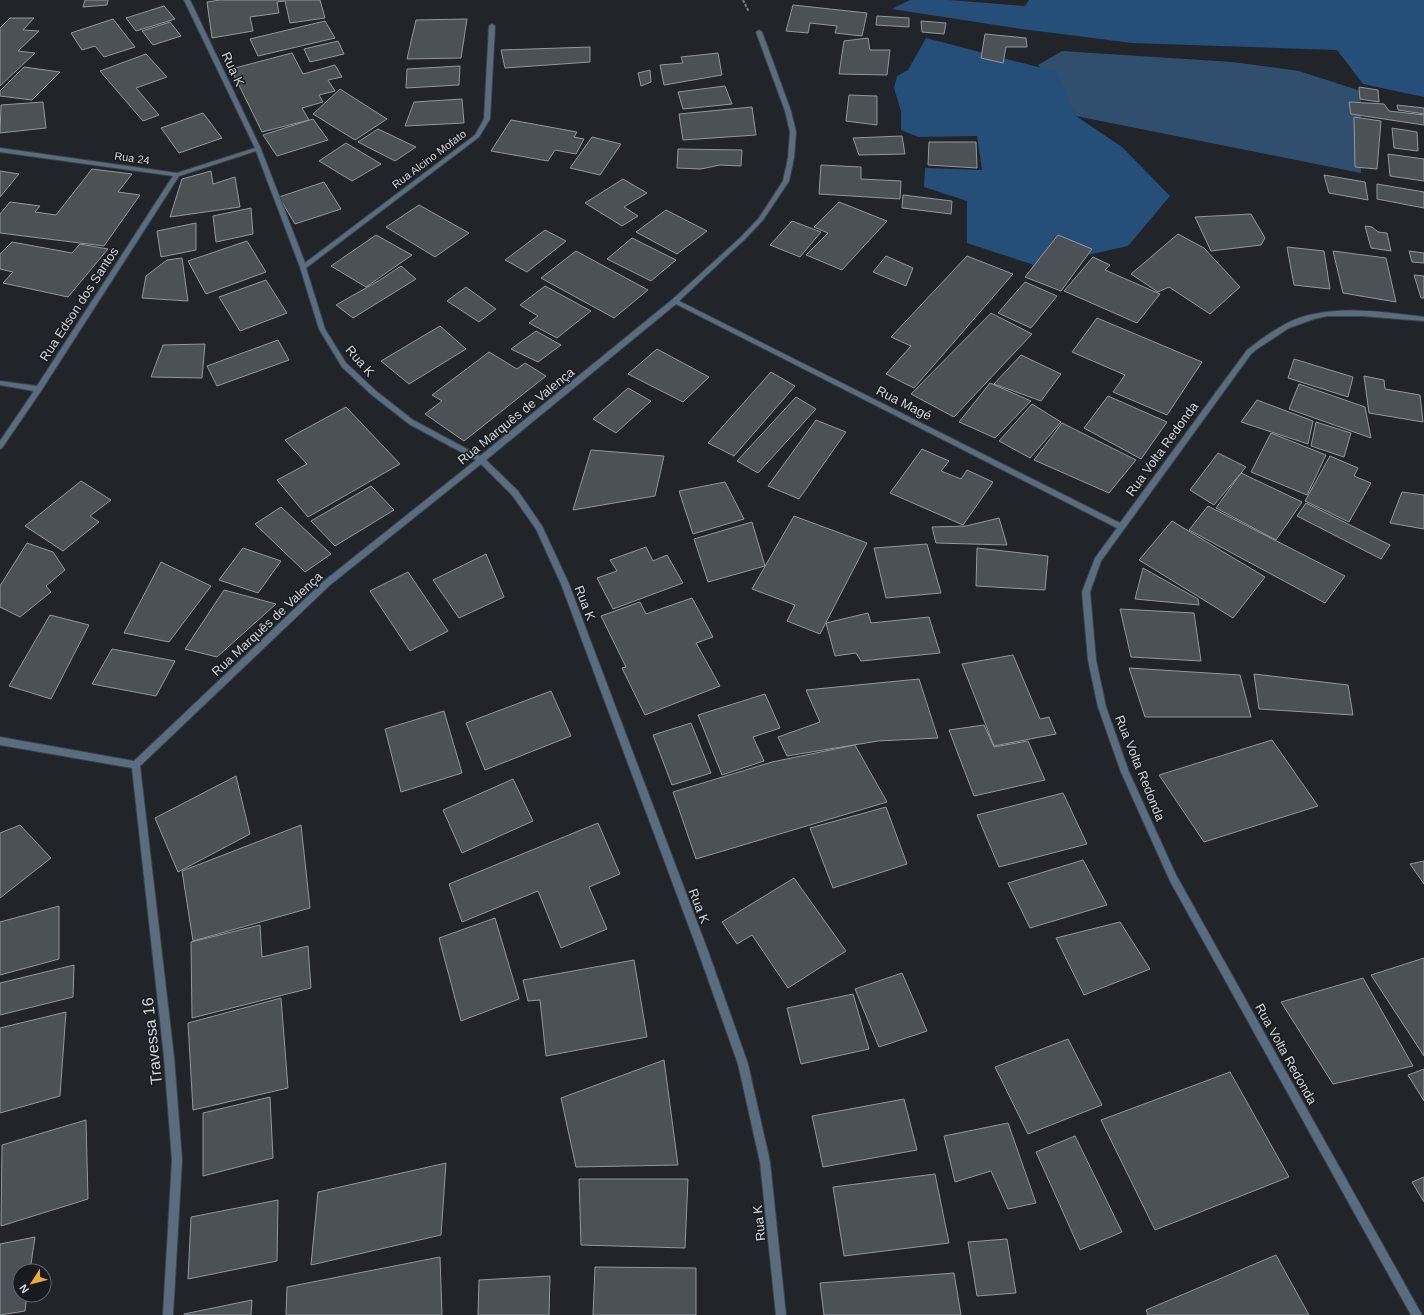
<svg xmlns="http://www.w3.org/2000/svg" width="1424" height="1315" font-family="Arial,sans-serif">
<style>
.green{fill:#304e6e}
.forest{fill:#254e78}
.building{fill:#4c5156;stroke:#93989e}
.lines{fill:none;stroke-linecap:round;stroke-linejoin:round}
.street-casing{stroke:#3e4146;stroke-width:2}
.path{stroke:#787b7f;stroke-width:2;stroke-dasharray:3 1.5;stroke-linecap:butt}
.street{fill:#5a6c80;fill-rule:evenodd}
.labels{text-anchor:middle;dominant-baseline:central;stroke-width:3;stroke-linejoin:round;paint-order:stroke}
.far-street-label{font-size:11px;fill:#d4d7da;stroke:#171b20}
.street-label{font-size:13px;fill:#d4d7da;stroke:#171b20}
.near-street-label{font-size:16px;fill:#d4d7da;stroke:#171b20}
</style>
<rect width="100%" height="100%" fill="#21252a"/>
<path class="green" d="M1062,51L1232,62L1299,71L1361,91V173L1076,116L1038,65Z"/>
<g class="forest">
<path d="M910,0H949L1025,6L1029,0H1424V97L1363,84L1337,50L1132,43L1015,28L892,9Z"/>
<path d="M926,38L1057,72L1076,116L1122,147L1170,196L1128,246L1037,266L967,243V201L924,187L925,168L982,170L977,136L918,137L901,130V111L894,88L897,76L908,70Z"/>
</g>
<g class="building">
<path d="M85,0H108L107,5L83,7Z"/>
<path d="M220,0H320L325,18L290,23L285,1L277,2L279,13L250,17L253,31L212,38L207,2Z"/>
<path d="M793,5L867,13L862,36L835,33L837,26L810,23L808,33L786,31Z"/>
<path d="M164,6L175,19L136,31L126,18Z"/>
<path d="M877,16L909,18V27L876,25Z"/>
<path d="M10,18H34L23,30L39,31L18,51L35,53L0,86V28Z"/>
<path d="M113,19L135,47L104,57L95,46L82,50L71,33Z"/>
<path d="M467,19L461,58L407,59L416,20Z"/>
<path d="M325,21L335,38L258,56L250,39Z"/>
<path d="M921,21L946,23L944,34L922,32Z"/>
<path d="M170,22L181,36L153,45L142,31Z"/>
<path d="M985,34L1026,38L1027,47H1006L1003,63L981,58Z"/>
<path d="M868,38L870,50H890L887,75L839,74L844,41Z"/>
<path d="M338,41L344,54L310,62L304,49Z"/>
<path d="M590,47V62L505,68L501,50Z"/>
<path d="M292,53L303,74L335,65L342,77L328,80L335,91L319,95L323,102L302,108L309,120L262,132L231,69Z"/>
<path d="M718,53L722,75L664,85L660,65L683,63L681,57Z"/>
<path d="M146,54L167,77L136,88L159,115L143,121L100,71Z"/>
<path d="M460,66L459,85L406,88L407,69Z"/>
<path d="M24,67L60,72L32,100L0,96V91Z"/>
<path d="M650,70L651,82L641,86L638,73Z"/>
<path d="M725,86L732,104L683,109L678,92Z"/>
<path d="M1359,87L1378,90L1379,102L1360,99Z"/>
<path d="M340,89L387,119L355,140L313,114Z"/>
<path d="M849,95L877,96V125L846,121Z"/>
<path d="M462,99L464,123L405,126L414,102Z"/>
<path d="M43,102L46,128L0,133L1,105Z"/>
<path d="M1349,102L1384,104L1389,111L1424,115V125L1351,114Z"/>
<path d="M1397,105L1424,108V114L1398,110Z"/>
<path d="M752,107L756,135L683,140L679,114Z"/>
<path d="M203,113L222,138L179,153L161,128Z"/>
<path d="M1354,117L1381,121L1377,169L1355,167Z"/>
<path d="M313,119L328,140L277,156L263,135Z"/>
<path d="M511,120L577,132L574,137L584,139L576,154L555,150L548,161L491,151Z"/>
<path d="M1392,128L1417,132L1418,151L1394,148Z"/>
<path d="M378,129L416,147L395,161L358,142Z"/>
<path d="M902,136L905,154L859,155L853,138Z"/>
<path d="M592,137L621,144L600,175L570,168Z"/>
<path d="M929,142H976L977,168L928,165Z"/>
<path d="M346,143L381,164L352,181L319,161Z"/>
<path d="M678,149L742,150L741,166L720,165L701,169L677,168Z"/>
<path d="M1388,154L1424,159V181L1390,176Z"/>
<path d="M821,165L861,167V179L901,181L900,199L819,194Z"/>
<path d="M92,169L132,174L118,192L140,195L104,246L0,233V214L10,202L40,206L35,212L56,215Z"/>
<path d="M0,171L19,174L0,197Z"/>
<path d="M211,171L213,184L235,177L240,207L170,217L182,179Z"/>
<path d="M1324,175L1365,182L1368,200L1329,193Z"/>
<path d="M623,179L647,193L624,207L638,216L622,226L585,203Z"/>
<path d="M324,182L341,209L295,224L279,197Z"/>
<path d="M1377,184L1424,192V208L1377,199Z"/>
<path d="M903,195L952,201L951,214L902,208Z"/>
<path d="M839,202L887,221L842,270L806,255L828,233L814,227Z"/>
<path d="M419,205L469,233L435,257L386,227Z"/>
<path d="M251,208L253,234L216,242L213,216Z"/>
<path d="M666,210L707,231L677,254L636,232Z"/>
<path d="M1251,214L1265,238L1261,245L1211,251L1195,217Z"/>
<path d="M792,221L821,232L800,257L770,245Z"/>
<path d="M196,223V250L161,257L157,231Z"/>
<path d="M1365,226L1372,227L1378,232L1387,233L1391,251L1371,248Z"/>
<path d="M545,230L566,241L527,272L505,260Z"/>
<path d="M1178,234L1204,248L1240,287L1210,314L1169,287L1158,292L1131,274Z"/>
<path d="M376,235L412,255L366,287L331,266Z"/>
<path d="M1058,235L1092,249L1061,291L1025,277Z"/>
<path d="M632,238L676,260L651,281L607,259Z"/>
<path d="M247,241L266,272L206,294L188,261Z"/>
<path d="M12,242L72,253L80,244L108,249L68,297L3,283L13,272L0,269V254Z"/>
<path d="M1287,247L1324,251L1330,289L1294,285Z"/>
<path d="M576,251L648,290L614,318L541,278Z"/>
<path d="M1333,251L1386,258L1396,302L1343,293Z"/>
<path d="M1409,251L1424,253V263L1412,262Z"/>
<path d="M886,256L913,268L906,286L873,272Z"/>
<path d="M967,256L1013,274L914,388L886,374L911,346L891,337Z"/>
<path d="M1093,257L1110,265L1105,270L1160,294L1137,323L1064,291Z"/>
<path d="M182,258L188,301L142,298L146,276L167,260Z"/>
<path d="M401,266L416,279L353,318L336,305L380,280Z"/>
<path d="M1414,275L1424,276V298H1421Z"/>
<path d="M266,280L287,313L240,331L219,297Z"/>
<path d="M1025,282L1057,296L1031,328L998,313Z"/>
<path d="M545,286L591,311L557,338L529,323L538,316L520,305Z"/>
<path d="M466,287L496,309L479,322L447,301Z"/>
<path d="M991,313L1032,334L954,417L911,394Z"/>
<path d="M1097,318L1202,362L1167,415L1113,392L1125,375L1072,352Z"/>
<path d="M440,326L466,349L409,384L381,361Z"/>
<path d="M536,331L561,345L538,362L511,349Z"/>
<path d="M278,340L289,360L217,386L207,366Z"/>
<path d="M205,344L202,378L151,377L163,345Z"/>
<path d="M657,349L709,377L683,402L628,374Z"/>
<path d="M489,352L517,369L525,363L546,376L464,441L425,414L442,401L432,395Z"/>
<path d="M1021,355L1061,374L1041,401L994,384Z"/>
<path d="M1294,359L1353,377L1348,397L1288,378Z"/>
<path d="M771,372L795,386L734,456L708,443Z"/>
<path d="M1364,376L1384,380L1385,389L1420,395L1423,422L1369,413Z"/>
<path d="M990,383L1031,401L995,438L959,422Z"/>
<path d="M1299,384L1365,407L1371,438L1289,409Z"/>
<path d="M628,388L651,401L616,433L593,419Z"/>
<path d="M1108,396L1167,422L1141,459L1084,428Z"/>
<path d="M796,397L816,409L758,473L737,461Z"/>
<path d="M1257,400L1313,421L1308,444L1241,422Z"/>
<path d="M1032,404L1061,422L1030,458L999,441Z"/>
<path d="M346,407L400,464L308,517L277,480L307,464L285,440Z"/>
<path d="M816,420L846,432L799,499L768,486Z"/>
<path d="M1316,422L1351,433L1344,457L1311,446Z"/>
<path d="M1062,423L1136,460L1109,493L1034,460Z"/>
<path d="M1271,433L1326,455L1307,495L1251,472Z"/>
<path d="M922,449L949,461L941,471L961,479L967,470L993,482L963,525L890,493Z"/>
<path d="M591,450L664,456L655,496L573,510Z"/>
<path d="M1218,453L1246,467L1214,505L1190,490Z"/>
<path d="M1330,456L1358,468L1354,476L1371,483L1349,522L1305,501Z"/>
<path d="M1241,473L1302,502L1276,540L1216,508Z"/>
<path d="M81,481L111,500L90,516L99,522L63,551L25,526Z"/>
<path d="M725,482L744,519L693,534L679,491Z"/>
<path d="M371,486L394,510L335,546L311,521Z"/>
<path d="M1402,492L1424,495V529L1390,523Z"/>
<path d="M1306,503L1390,545L1381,559L1297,516Z"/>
<path d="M1208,506L1345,576L1325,603L1189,530Z"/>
<path d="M281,507L331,554L305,572L255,524Z"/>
<path d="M794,516L867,543L820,634L787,621L795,605L752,589Z"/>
<path d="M999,518L1007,545L936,543L932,527L966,526Z"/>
<path d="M1172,521L1265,577L1233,618L1139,560Z"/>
<path d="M752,522L765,566L708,582L694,539Z"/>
<path d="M27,543L53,552L65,570L46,586L51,592L20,617L0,607V586Z"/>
<path d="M927,544L941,593L886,598L874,548Z"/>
<path d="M646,547L653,561L667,555L683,583L613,609L597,578L617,571L610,560Z"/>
<path d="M243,548L281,561L258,593L219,580Z"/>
<path d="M977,548L1048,556L1045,590L976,586Z"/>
<path d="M486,554L504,597L459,618L433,580Z"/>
<path d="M161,562L211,586L169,642L124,633Z"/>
<path d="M1143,568L1198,599L1199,605L1135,599Z"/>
<path d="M408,572L448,631L410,651L370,591Z"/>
<path d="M224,590L276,604L217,657L185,649Z"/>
<path d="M692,598L713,637L696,643L720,686L645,715L622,668L626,667L601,616L640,602L646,614Z"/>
<path d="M1120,609L1194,613L1201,661L1131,657Z"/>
<path d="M868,613L871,623L929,617L940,653L861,661L856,653L835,656L826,623Z"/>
<path d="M50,615L89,625L51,699L9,686Z"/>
<path d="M112,649L175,661L156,696L92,684Z"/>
<path d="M1013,655L1040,719L1049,717L1056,734L994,746L962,664Z"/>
<path d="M1129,668L1240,675L1251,717H1145Z"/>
<path d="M1254,674L1348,685L1353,715L1259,709Z"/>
<path d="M919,679L938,738L878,741L787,756L778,737L820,722L806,690Z"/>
<path d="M551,691L571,736L485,770L466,723Z"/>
<path d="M765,694L780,728L753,737L764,761L722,775L698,715Z"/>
<path d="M444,711L462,773L401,792L385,729Z"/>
<path d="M691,723L711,773L672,785L653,735Z"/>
<path d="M984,725L994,747L1028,741L1045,780L974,796L949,730Z"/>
<path d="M1272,740L1318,806L1204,842L1159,775Z"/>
<path d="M855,745L887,802L696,859L673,792L772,762Z"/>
<path d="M236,776L250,834L178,872L155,818Z"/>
<path d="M513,779L533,821L462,853L443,810Z"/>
<path d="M1063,793L1087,844L999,867L977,815Z"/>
<path d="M886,807L907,864L833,888L810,828Z"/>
<path d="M598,823L620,874L589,887L607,929L561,948L538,891L462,922L449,884Z"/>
<path d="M20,825L51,858L0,898V833Z"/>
<path d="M301,825L310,908L193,941L182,871Z"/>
<path d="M1083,860L1107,905L1030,928L1008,883Z"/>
<path d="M1424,861V884L1410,864Z"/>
<path d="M794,878L846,951L788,988L752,935L737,944L722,922Z"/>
<path d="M59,906V959L0,975V922Z"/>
<path d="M495,918L519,999L461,1021L439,938Z"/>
<path d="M1120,922L1150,969L1084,995L1056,938Z"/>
<path d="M260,925L262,957L308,946L311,988L192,1018L191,942Z"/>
<path d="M1424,958V1056L1371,975Z"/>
<path d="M634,960L647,1037L546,1056L540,1000L528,1001L523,980Z"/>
<path d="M74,965L73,997L0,1015V983Z"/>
<path d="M902,973L927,1031L879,1047L855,989Z"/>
<path d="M1363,978L1413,1066L1333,1084L1281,1002Z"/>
<path d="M853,994L869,1049L801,1064L787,1008Z"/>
<path d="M281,998L288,1088L193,1110L188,1023Z"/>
<path d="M66,1012L60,1096L0,1113V1028Z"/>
<path d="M1068,1039L1102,1105L1028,1134L995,1067Z"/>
<path d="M664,1060L678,1165L576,1167L561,1098Z"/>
<path d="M1424,1069V1101L1408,1075Z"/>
<path d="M1230,1072L1289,1177L1155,1230L1101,1120Z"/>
<path d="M270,1097L273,1158L203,1176V1113Z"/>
<path d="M904,1099L917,1150L823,1167L812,1116Z"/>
<path d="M86,1120L88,1199L1,1226L2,1145Z"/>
<path d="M1008,1123L1036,1203L1008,1209L991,1171L955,1182L944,1136Z"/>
<path d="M1075,1136L1122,1232L1080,1250L1036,1152Z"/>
<path d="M446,1163L441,1235L311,1265L318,1192Z"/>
<path d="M935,1174L949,1243L844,1256L833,1187Z"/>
<path d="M1424,1177V1202L1412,1182Z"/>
<path d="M579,1179H688L685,1248L581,1245Z"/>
<path d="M278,1200L277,1261L188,1279L191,1217Z"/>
<path d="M35,1237L30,1271H20V1295H27L25,1311L0,1315V1244Z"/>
<path d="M1007,1239L1016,1293L977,1296L968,1242Z"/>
<path d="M1276,1255L1309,1315H1148L1146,1310Z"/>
<path d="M440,1257L442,1315H286L287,1287Z"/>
<path d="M595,1267L696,1268V1315H593Z"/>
<path d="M954,1273L961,1315H824L820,1283Z"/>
<path d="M550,1276L549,1315H478L479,1280Z"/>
<path d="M252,1300L251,1315H184V1314Z"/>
</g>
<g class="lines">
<defs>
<path id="street" d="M184,0H190L261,149L305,263L475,135L484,119L489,26L492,24L495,26L490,119L479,137L306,268L325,329L346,363L376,391L413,420L480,456L673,299L741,237L759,218L783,181L788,158L790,132L785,111L756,32L759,30L762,32L791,111L796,132L794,158L789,181L763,220L745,239L679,301L1120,523L1247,350C1263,338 1280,325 1299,318C1338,305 1384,312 1424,317V321L1362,316H1328L1314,319L1289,328L1257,349L1251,354L1101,561L1090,592L1096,660L1106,707L1129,772L1176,875L1422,1315H1411L1170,881L1121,772L1098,707L1088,660L1082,592L1095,558L1117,528L676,304L486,460L518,491L542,526L569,584L708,951L748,1064L770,1162L786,1315H776L760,1162L738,1064L698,951L561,584L536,529L512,495L481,464L330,585L140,766L174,1057L182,1160L173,1315H163L172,1160L164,1057L132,768L0,745V737L134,761L324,581L476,460L409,424L372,395L342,367L319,329L300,267L256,151L179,176L41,391L2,448L0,449V441L34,391L0,385V381L37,386L173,176L0,152V148L177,173L255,148Z"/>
</defs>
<use href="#street" class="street-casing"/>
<path class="path" d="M743,0L749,12"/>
<use href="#street" class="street"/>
</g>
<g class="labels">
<g class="far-street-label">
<text transform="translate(132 158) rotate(8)">Rua 24</text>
<text transform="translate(429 159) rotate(-37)">Rua Alcino Mofato</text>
</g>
<g class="street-label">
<text transform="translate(233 69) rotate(65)">Rua K</text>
<text transform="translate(79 304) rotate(-57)">Rua Edson dos Santos</text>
<text transform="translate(360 361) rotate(49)">Rua K</text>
<text transform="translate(904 403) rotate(27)">Rua Magé</text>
<text transform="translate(516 416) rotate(-39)">Rua Marquês de Valença</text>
<text transform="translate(1162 449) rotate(-54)">Rua Volta Redonda</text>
<text transform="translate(585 603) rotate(69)">Rua K</text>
<text transform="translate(267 624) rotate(-43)">Rua Marquês de Valença</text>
<text transform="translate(1140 768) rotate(68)">Rua Volta Redonda</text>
<text transform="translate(699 906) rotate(69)">Rua K</text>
<text transform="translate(1286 1054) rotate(61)">Rua Volta Redonda</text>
<text transform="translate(759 1223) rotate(-96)">Rua K</text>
</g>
<g class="near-street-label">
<text transform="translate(152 1041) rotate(-96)">Travessa 16</text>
</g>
</g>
<g transform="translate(32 1283) rotate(234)"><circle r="19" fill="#171b20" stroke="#63666a"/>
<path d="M0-3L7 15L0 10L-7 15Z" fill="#f1a63f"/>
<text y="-6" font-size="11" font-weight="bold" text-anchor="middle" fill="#d4d7da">N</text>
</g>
</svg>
